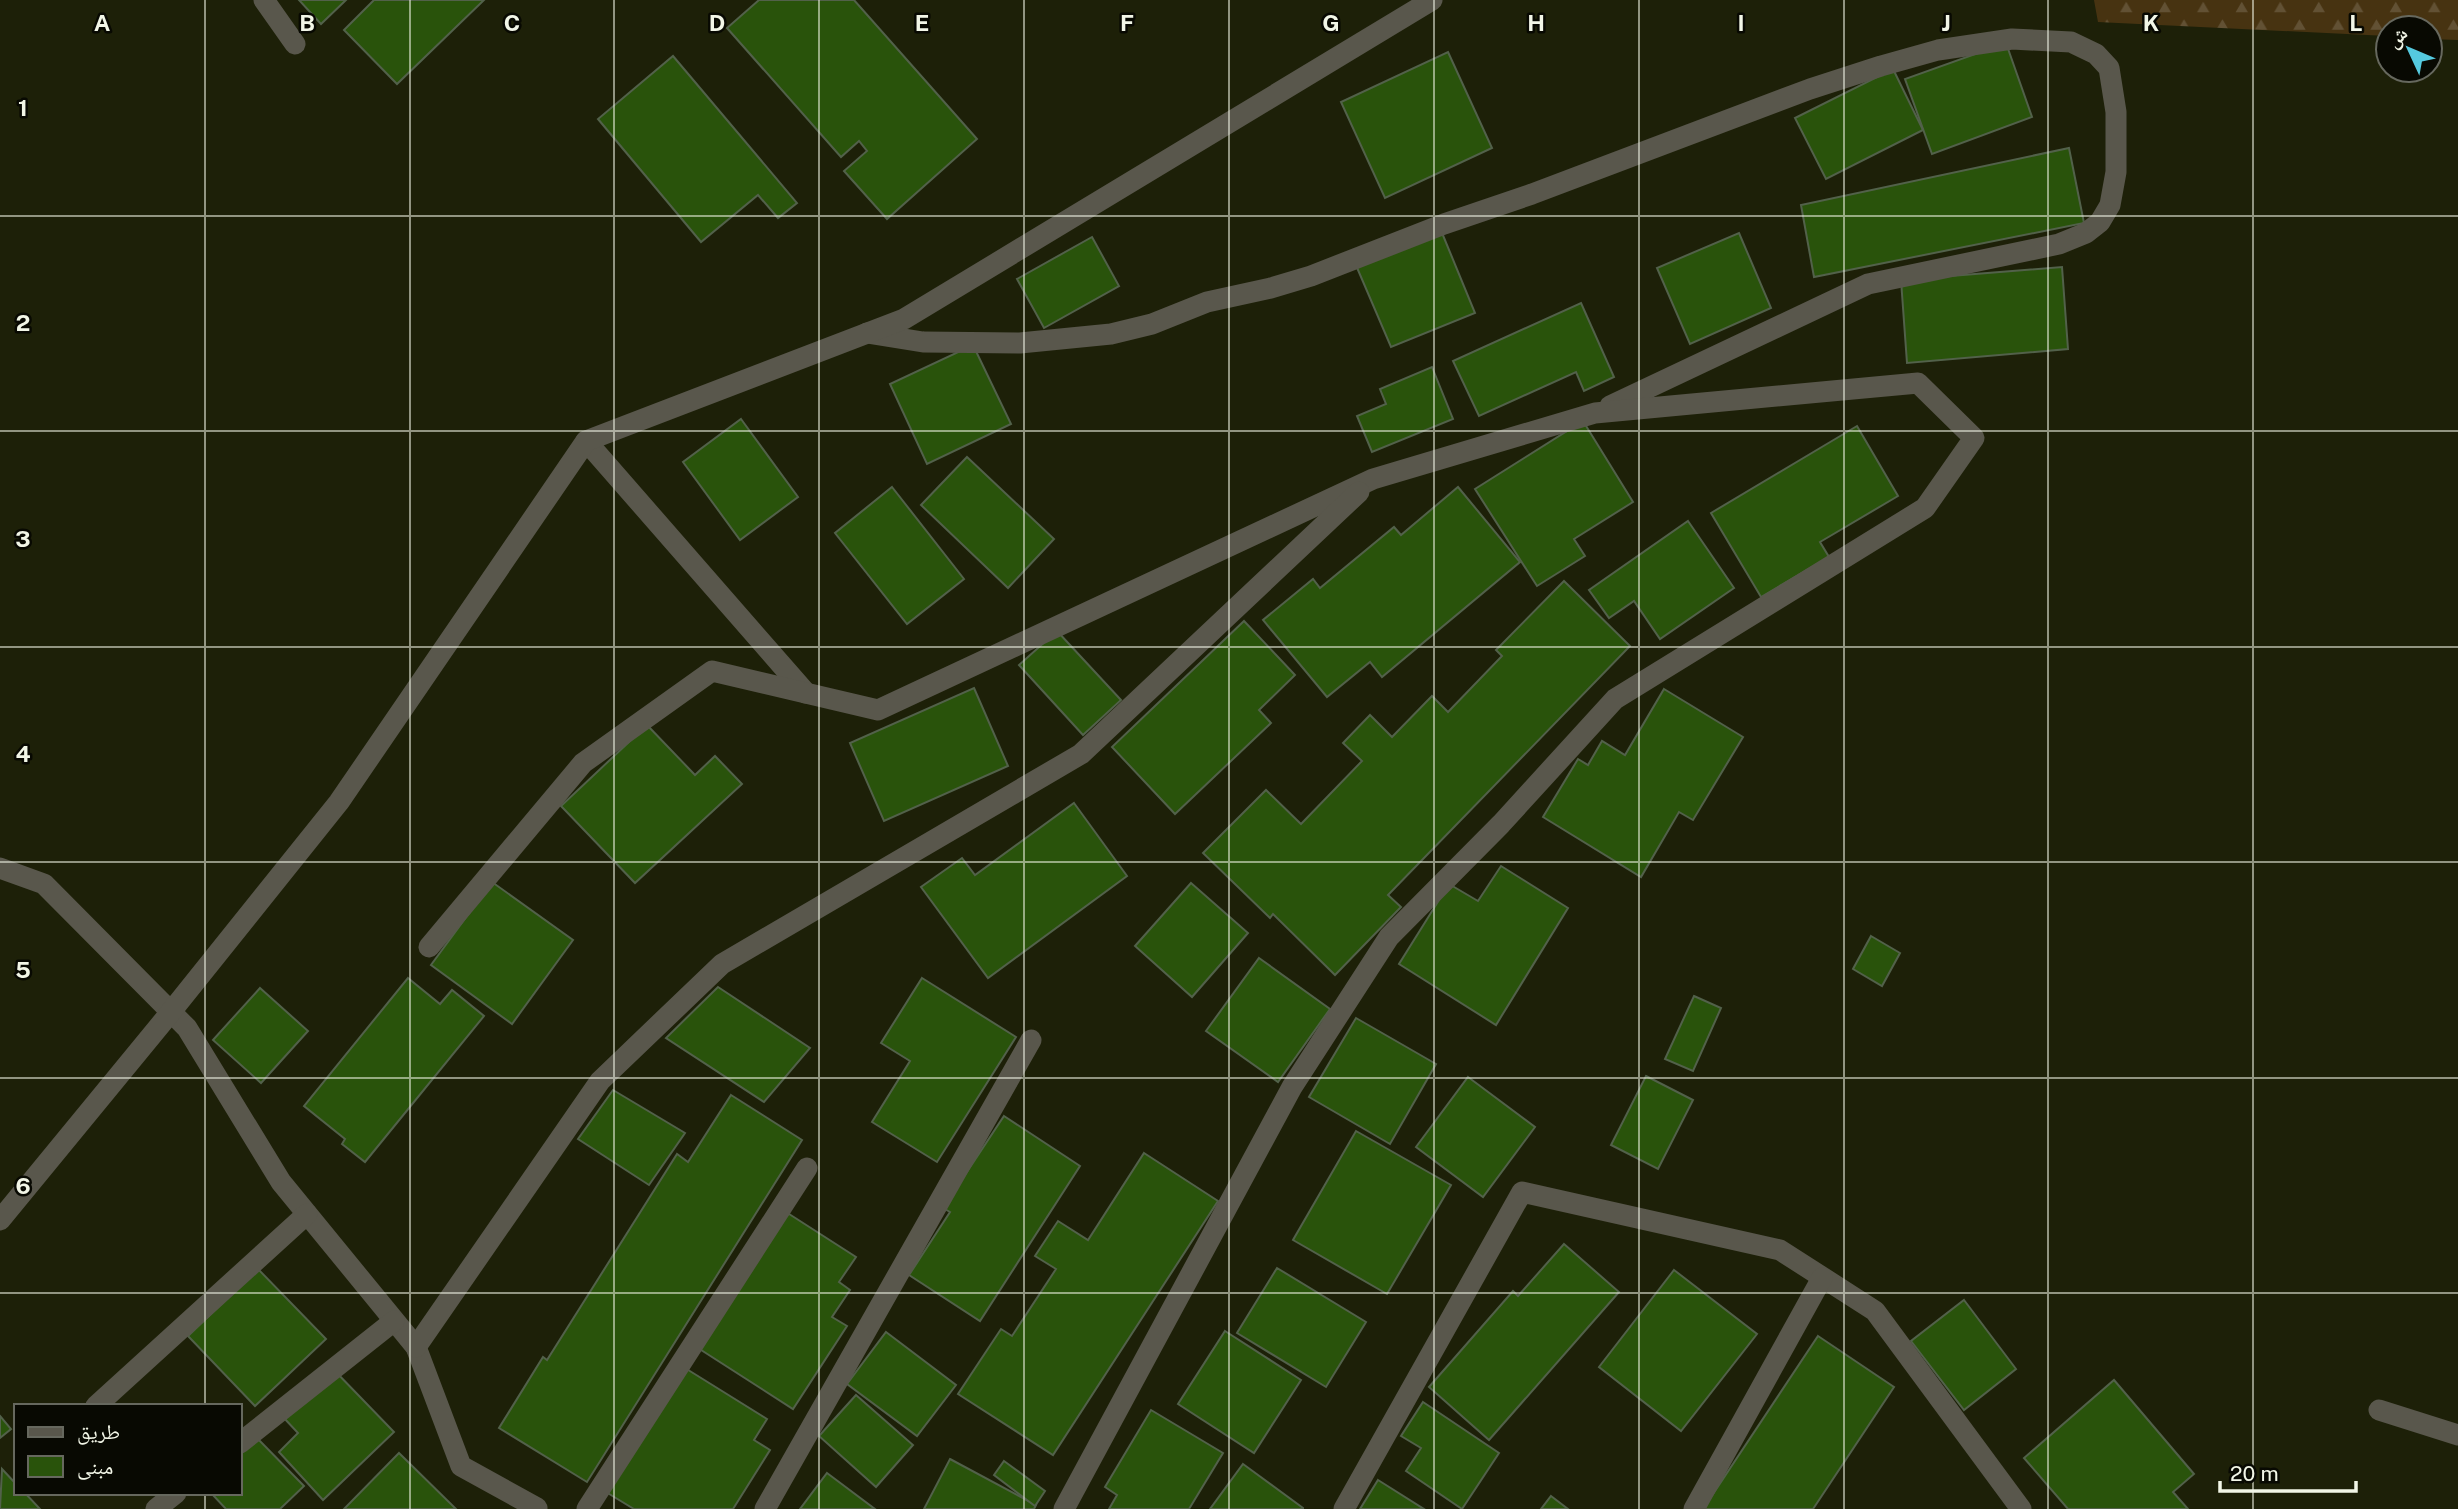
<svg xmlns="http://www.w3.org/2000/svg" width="2458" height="1509" font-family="'Public Sans','Noto Naskh Arabic',sans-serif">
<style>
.forest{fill:url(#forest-firs)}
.building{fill:#29530b;stroke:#52614a;stroke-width:2}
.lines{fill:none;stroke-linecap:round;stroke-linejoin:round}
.street{stroke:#59574c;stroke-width:21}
.grid{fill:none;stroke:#f2f6e7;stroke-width:2;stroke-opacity:0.55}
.grid-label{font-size:23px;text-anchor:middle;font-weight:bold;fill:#f2f6e7;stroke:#080902;stroke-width:5;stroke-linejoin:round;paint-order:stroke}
</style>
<defs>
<pattern id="forest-firs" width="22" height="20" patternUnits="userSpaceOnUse" patternTransform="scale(1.75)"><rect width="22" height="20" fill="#473311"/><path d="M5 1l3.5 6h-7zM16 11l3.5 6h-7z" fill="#625134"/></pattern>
</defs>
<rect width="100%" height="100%" fill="#1d2008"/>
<path class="forest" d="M2094,0H2458V40L2430,39V28H2388V36L2098,22Z"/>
<g class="building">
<path d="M299,0H346L321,24Z"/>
<path d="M374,0H484L397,84L344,30Z"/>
<path d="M759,0H854L977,139L887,219L844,171L867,151L859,141L841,157L727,28Z"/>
<path d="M2006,43L2032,117L1932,154L1905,79Z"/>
<path d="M1448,52L1492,148L1385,198L1341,102Z"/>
<path d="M673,56L797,203L778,218L758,195L701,242L598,119Z"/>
<path d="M1893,69L1923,130L1826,179L1795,118Z"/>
<path d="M2069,148L2084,223L1814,277L1801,205Z"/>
<path d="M1440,228L1475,313L1391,347L1355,263Z"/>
<path d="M1739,233L1771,308L1690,344L1657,268Z"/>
<path d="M1092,237L1119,286L1044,328L1017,279Z"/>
<path d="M2062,267L2068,349L1907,363L1901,280Z"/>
<path d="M1581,303L1614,377L1584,391L1576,372L1479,416L1453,361Z"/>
<path d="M973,345L1011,424L927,464L890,384Z"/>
<path d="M1432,367L1453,419L1372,452L1357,416L1386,404L1380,389Z"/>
<path d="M741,419L798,497L740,540L683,462Z"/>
<path d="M1583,421L1633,502L1574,539L1585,556L1537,586L1475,489Z"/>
<path d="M1857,426L1898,496L1820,542L1829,557L1761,597L1711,513Z"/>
<path d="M967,457L1054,539L1008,588L921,505Z"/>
<path d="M892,487L964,579L907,624L835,533Z"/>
<path d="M1458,487L1520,562L1382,677L1370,662L1327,697L1263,620L1313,579L1320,588L1394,527L1401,535Z"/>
<path d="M1688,521L1734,588L1660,639L1634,601L1609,618L1589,590Z"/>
<path d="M1564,581L1630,646L1388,895L1401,907L1335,975L1273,914L1270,918L1203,853L1266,790L1301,824L1362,761L1343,743L1370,715L1392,737L1432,696L1448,712L1502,656L1496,650Z"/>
<path d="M1244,621L1295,675L1259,710L1271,723L1175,814L1112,747Z"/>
<path d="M1057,631L1121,700L1083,735L1019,665Z"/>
<path d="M974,688L1008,766L884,821L850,743Z"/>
<path d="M1664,689L1743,737L1693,820L1679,812L1641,877L1543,817L1578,759L1588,765L1602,741L1625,755Z"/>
<path d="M647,725L695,775L715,756L742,784L635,883L561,806Z"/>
<path d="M1074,803L1127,876L988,978L921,887L962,858L975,875Z"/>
<path d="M1501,866L1568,908L1496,1025L1399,964L1449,884L1478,901Z"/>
<path d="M492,882L573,940L512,1024L431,965Z"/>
<path d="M1191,883L1248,933L1192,997L1135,946Z"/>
<path d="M1871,936L1900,953L1882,986L1853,969Z"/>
<path d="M1259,958L1330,1009L1278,1082L1206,1031Z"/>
<path d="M408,978L440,1004L452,990L484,1016L365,1162L342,1144L345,1139L304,1106Z"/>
<path d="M922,978L1016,1037L937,1162L872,1122L910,1061L881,1043Z"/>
<path d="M718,987L810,1048L764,1102L666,1038Z"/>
<path d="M260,988L308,1031L261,1083L213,1040Z"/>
<path d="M1694,996L1721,1008L1693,1071L1665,1059Z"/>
<path d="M1356,1018L1436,1064L1390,1144L1309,1097Z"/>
<path d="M1646,1076L1693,1100L1658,1169L1611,1145Z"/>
<path d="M1468,1077L1535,1127L1483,1197L1416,1147Z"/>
<path d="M613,1090L685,1133L649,1185L578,1139Z"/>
<path d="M731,1095L802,1140L587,1482L499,1428L543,1357L547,1360L677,1154L688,1162Z"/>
<path d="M1004,1116L1080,1166L980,1321L909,1275L950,1212L943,1208Z"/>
<path d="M1356,1131L1451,1185L1387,1294L1293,1240Z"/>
<path d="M1144,1153L1218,1201L1053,1455L958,1394L1001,1329L1012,1336L1056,1269L1035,1256L1058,1221L1088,1240Z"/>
<path d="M786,1212L856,1257L839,1282L850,1290L832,1317L847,1326L793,1409L698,1348Z"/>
<path d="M1564,1244L1619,1292L1489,1440L1429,1387L1513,1291L1518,1296Z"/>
<path d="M1277,1268L1366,1322L1326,1387L1237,1333Z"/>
<path d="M258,1269L326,1339L255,1406L188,1336Z"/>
<path d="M1674,1270L1757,1334L1681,1431L1599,1367Z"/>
<path d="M1964,1300L2016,1369L1964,1410L1911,1341Z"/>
<path d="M1225,1331L1301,1380L1254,1453L1178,1404Z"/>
<path d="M886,1332L956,1385L917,1436L847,1384Z"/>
<path d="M1818,1336L1894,1387L1813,1509H1703Z"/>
<path d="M685,1368L767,1419L754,1440L770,1450L733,1509H634L606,1492Z"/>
<path d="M333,1369L394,1432L323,1500L279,1452L298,1433L283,1417Z"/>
<path d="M2114,1380L2194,1474L2173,1492L2188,1509H2068L2024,1458Z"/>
<path d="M856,1395L913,1445L876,1487L819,1436Z"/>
<path d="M1423,1402L1499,1453L1462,1509L1406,1471L1421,1448L1401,1436Z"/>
<path d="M1151,1410L1223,1453L1189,1509H1109L1117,1495L1105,1487Z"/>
<path d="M0,1416L11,1429L0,1438Z"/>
<path d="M256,1437L304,1486L280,1509H226L211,1493H240V1453Z"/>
<path d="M399,1453L456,1509H344Z"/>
<path d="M950,1459L1036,1505L1034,1509H924Z"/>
<path d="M1004,1461L1045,1491L1035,1506L994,1475Z"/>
<path d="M1243,1464L1303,1508V1509H1210Z"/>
<path d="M2,1469L16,1484V1493H25L40,1509H0Z"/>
<path d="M827,1473L875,1509H800Z"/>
<path d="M1378,1480L1424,1509H1360Z"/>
<path d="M1551,1496L1568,1509H1541Z"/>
</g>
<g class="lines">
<g class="street">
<path d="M264,0L295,44"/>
<path d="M867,333L923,342L1020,343L1111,334L1152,324L1207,302L1271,288L1311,276L1444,224L1532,194L1810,89L1881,66L1938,50L2012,39L2071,42L2096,54L2109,68L2116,112V172L2110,205L2100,222L2086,233L2059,244L1868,284L1610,406"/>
<path d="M586,441L806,693"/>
<path d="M0,868L44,884L187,1028L281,1182L416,1347L461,1466L537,1508"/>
<path d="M429,947L583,763L712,671L878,710L1373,479L1595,413L1918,383L1974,438L1925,508L1615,699L1501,824L1389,937L1292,1087L1064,1509"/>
<path d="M0,1220L170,1013L339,802L586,441L904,319L1432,0"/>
<path d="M416,1347L600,1081L722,964L1081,754L1359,492"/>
<path d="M96,1406L307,1214"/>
<path d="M2379,1410L2458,1435"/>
<path d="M240,1443L394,1321"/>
<path d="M156,1509L176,1493"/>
<path d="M587,1509L807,1168"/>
<path d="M765,1509L1031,1040"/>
<path d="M1344,1509L1522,1192L1780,1250L1875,1311L2021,1509"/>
<path d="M1694,1509L1822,1278"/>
</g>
</g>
<path class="grid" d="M205,0V1406M410,0V1509M614,0V1509M819,0V1509M1024,0V1509M1229,0V1509M1434,0V1509M1639,0V1509M1844,0V1509M2048,0V1509M2253,0V1509M0,216H2458M0,431H2458M0,647H2458M0,862H2458M0,1078H2458M0,1293H2458M205,1493V1509"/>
<g class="grid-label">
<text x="102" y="31">A</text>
<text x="307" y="31">B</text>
<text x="512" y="31">C</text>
<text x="717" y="31">D</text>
<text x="922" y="31">E</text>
<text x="1127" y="31">F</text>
<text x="1331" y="31">G</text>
<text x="1536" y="31">H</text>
<text x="1741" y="31">I</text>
<text x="1946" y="31">J</text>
<text x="2151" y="31">K</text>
<text x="2356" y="31">L</text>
<text x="23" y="116">1</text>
<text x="23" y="331">2</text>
<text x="23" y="547">3</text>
<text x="23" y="762">4</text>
<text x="23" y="978">5</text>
<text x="23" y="1194">6</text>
</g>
<rect x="14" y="1404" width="228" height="91" fill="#080902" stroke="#66685e" stroke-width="2"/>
<rect x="28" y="1427" width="35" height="10" fill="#59574c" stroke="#66685e" stroke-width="2"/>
<text x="77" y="1439" font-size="21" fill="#f2f6e7">طريق</text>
<rect x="28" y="1456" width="35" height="21" fill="#29530b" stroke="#66685e" stroke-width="2"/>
<text x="77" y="1474" font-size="21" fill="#f2f6e7">مبنى</text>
<g transform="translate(2409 49) rotate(314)"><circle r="33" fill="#080902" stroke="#66685e" stroke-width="2"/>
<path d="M0-5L12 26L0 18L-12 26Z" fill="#55cadf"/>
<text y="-10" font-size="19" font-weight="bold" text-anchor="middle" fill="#f2f6e7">ش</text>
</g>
<path d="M2220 1481v10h136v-10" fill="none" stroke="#f2f6e7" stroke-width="3.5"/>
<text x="2230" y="1481" font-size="21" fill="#f2f6e7" stroke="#080902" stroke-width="5" paint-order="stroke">20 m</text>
</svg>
